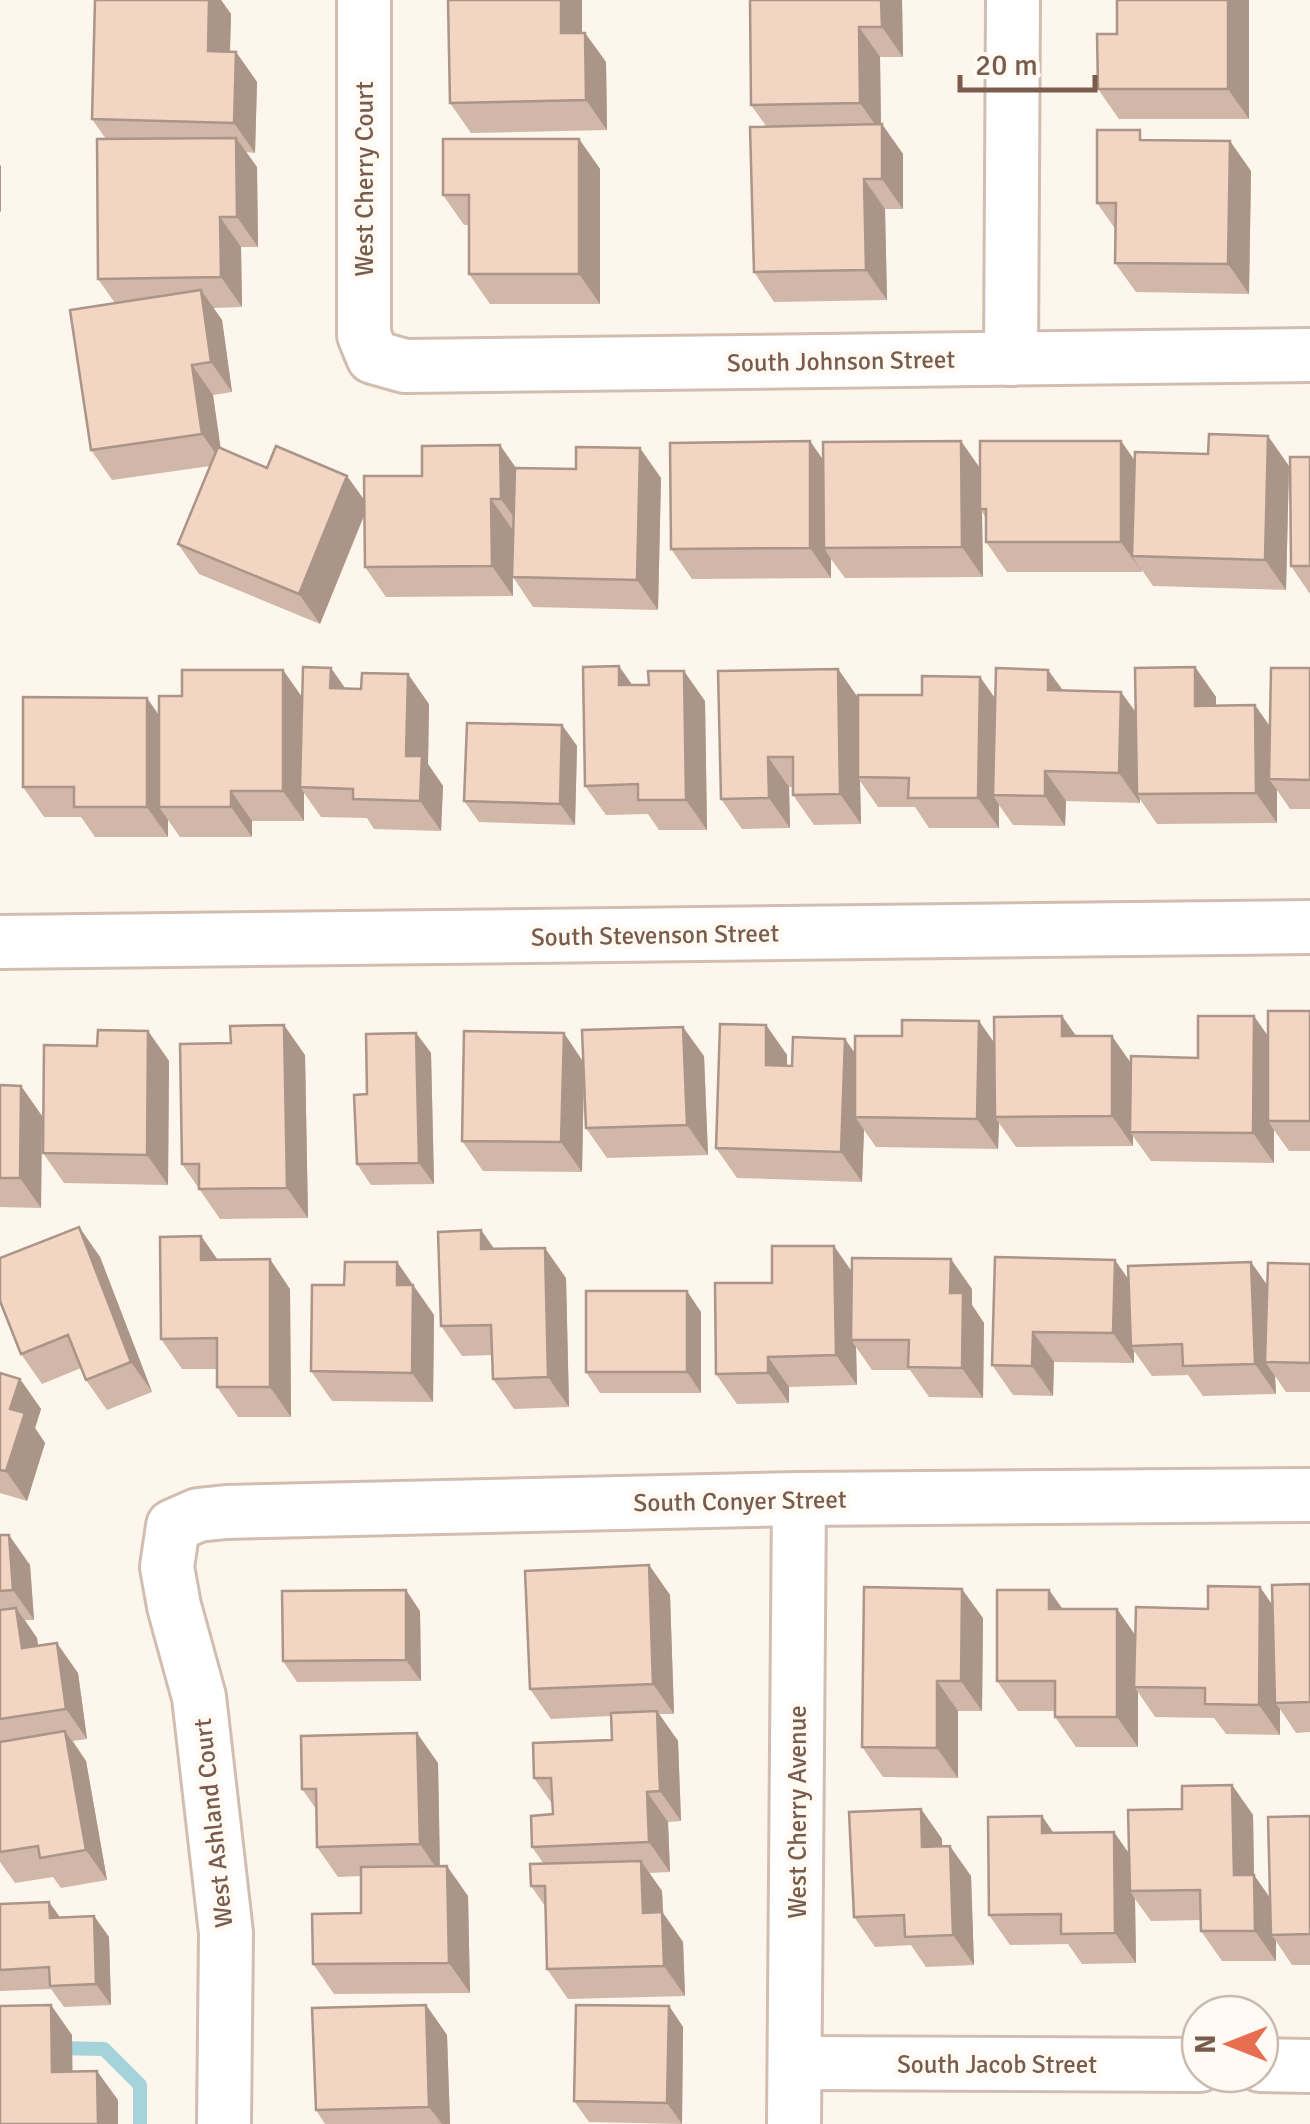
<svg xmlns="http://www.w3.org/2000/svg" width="1310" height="2124" font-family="Signika,sans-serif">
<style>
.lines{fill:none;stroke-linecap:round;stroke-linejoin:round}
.stream{stroke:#a5d3da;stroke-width:14}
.minor-casing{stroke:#d1beb0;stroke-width:58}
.minor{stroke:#fff;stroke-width:52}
.wall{fill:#d1b7a8}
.shaded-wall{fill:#aa9588}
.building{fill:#f3d5c3;stroke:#aa9588;stroke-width:2.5}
.labels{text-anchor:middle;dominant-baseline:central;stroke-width:10;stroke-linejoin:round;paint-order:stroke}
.street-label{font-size:25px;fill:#7a5c4d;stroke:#fffaf3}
</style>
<rect width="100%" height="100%" fill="#fdf6ec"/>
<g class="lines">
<path class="stream" d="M56,2048L104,2049L140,2085V2124"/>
<defs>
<g id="minor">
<path d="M364,0V335L373,357L405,366L1310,355"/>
<path d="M1011,359L1013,0"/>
<path d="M0,942L1310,927"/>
<path d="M795,2063L1200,2065"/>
<path d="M1260,2065L1310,2066"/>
<path d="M224,2124L226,1933L199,1697L174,1606L167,1567L173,1526L198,1515L226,1512L799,1499L1310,1495"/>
<path d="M794,2124L799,1499"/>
</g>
</defs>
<use href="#minor" class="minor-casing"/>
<use href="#minor" class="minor"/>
</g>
<g class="wall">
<path d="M95,0H221L231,14L230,52H236L257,82L255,153L246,152L257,167L258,247H241L242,307L213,308L222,320L232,392L213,395L220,449L267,468L365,501L422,476L516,468L661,478L658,610L533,607L513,577V596L386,597L365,567V514L320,624L199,574L178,544L210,466L112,480L91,450L115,303L98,279L106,139L92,119Z"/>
<path d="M582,0V33H585L606,62L607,130L471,133L450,103Z"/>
<path d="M750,0H902L903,57H880L881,124L903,154V209H885L887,300L774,302L754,272L767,127L751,105Z"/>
<path d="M1249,0V119H1119L1098,89L1117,34Z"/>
<path d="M579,139L600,169V304H490L469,274V225H464L443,195Z"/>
<path d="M1147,140L1251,171L1249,294L1136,292L1115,263L1116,230L1097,203Z"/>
<path d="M961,441L980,469L1121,441L1135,461L1289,466L1286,590L1153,586L1142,570V572H1007L986,542V518L982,512L983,577L845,578L831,559V578L692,579L671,549L823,460Z"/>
<path d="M1310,457V594L1291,566Z"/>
<path d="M1195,667L1216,697V705L1270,727L1310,668V809H1290L1277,790V823L1157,824L1140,799V803L1066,801L1065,826L1013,825L999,805V828H929L915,807H878L860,781L861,824L814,825L793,795V787H789L790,828L742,829L721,799L838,669L858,698L922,695L980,677L995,698L1048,670L1063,690L1121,692L1136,712Z"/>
<path d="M283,670L302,697L345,688L429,704L428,764L443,786L441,831L374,829L367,818L321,817L304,793V821H252V837H180L168,820V837H95L81,817H44L23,787L159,714L182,696Z"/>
<path d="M633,685L705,701L707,830H659L648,814L606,815L585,786Z"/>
<path d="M562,725L577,746L575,825L479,822L464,801Z"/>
<path d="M1310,1011V1151H1289L1274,1130V1163L1151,1161L1133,1136V1146L1016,1147L999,1123L998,1149L876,1147L864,1130L862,1182L737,1178L716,1148L766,1025L787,1055V1066H792L845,1039L855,1054L902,1036L979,1021L994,1043L1062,1016L1076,1036L1131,1064L1198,1058L1268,1036Z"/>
<path d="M148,1031L169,1061L168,1185L64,1183L43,1153L97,1046Z"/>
<path d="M416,1033L431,1053L434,1184L371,1185L357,1164L367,1094Z"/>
<path d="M305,1055L308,1218L220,1219L182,1164Z"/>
<path d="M704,1056L708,1155L607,1158L586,1128L584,1077L582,1172L483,1171L462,1141L584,1062Z"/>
<path d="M0,1085L21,1086L42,1116L41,1208L0,1207Z"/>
<path d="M79,1227L100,1257L152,1392L107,1410L86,1380L81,1368L42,1384L21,1354Z"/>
<path d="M481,1230L494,1249L566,1278L569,1407L514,1409L493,1379L492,1355L462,1356L441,1326Z"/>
<path d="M201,1236L217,1259L290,1289L291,1417H238L217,1387V1369H182L161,1339Z"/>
<path d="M995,1257L1129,1279L1251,1262L1267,1285L1310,1264V1392H1286L1275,1376L1276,1394L1203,1396L1188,1375L1152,1376L1134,1351V1363L1054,1362L1053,1396L1013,1395L992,1365Z"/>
<path d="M397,1262L434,1315L433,1402L332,1401L311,1371L344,1285Z"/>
<path d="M852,1271L972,1289V1305L984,1323L983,1398L929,1397L910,1370H872L856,1347L857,1385L789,1387V1403L737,1404L716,1374L772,1283Z"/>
<path d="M701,1312V1393H600L586,1372Z"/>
<path d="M0,1373L20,1379L41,1409L35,1428L45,1443L27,1501L0,1493Z"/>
<path d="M0,1535L30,1565L34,1620H25L37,1638L38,1646L78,1673L87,1739L73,1741L86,1761L107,1880L61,1888L53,1877L15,1883L0,1862Z"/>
<path d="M649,1565L670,1595L674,1714H659L678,1741L681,1821L668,1822L670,1872L649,1873L662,1891L663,1913L683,1942L685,1996L568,1999L547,1969L545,1906L531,1886L544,1864L532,1847L553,1814V1805L534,1778L612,1740L611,1716L551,1719L530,1689Z"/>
<path d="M1310,1584V1732L1296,1733L1280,1709V1735L1226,1734L1214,1718L1155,1717L1138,1692V1747H1076L1055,1717V1711H1018L997,1681L1049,1590L1063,1609H1117L1135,1635L1208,1609L1273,1605Z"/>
<path d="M420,1611L421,1681L297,1682L283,1661Z"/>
<path d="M983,1618L982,1711H958V1778L883,1777L862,1747Z"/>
<path d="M438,1763L440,1866L468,1896L470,1993L334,1994L313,1964L361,1913V1876L338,1877L317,1847L316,1809L302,1789Z"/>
<path d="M1232,1785L1253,1815L1254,1875L1270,1898L1310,1816V1965H1292L1276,1941V1961H1222L1201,1931L1200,1920L1151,1921L1135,1899L1136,1963L1082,1964L1068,1944L1010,1945L989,1915L1042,1816L1053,1832L1129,1854L1182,1809Z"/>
<path d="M921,1809L942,1839V1846L971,1876L974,1965L926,1967L911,1945L875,1947L854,1917Z"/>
<path d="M49,1902L60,1918L94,1916L109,1937L111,2005L64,2007L51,1989L0,1991V1904Z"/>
<path d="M426,2005L447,2035L450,2124H325L316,2110Z"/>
<path d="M669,2006L683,2027L682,2124L589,2122L574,2101Z"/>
</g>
<g class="shaded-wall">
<path d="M209,0H221L231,14L229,81L208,51Z"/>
<path d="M561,0H582V63L561,33Z"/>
<path d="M881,0H902L903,57L882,27Z"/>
<path d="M1228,0H1249V119L1228,89Z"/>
<path d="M859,27L880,57L881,133L860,103Z"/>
<path d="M585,33L606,62L607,130L586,100Z"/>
<path d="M236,52L257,82L255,153L234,123Z"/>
<path d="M882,124L903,154V209L882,179Z"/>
<path d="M236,138L257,167L258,247L237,217Z"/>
<path d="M579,139L600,169V304L579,274Z"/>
<path d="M1230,141L1251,171L1249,294L1228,264Z"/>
<path d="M0,165L1,166V212L0,211Z"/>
<path d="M864,179L885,209L887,300L866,270Z"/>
<path d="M220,217L241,247L242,307L221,277Z"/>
<path d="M201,290L222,320L232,392L211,362Z"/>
<path d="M192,365L213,395L223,464L202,434Z"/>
<path d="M1268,436L1289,466L1286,590L1265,560Z"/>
<path d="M810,441L831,471L824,548L831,559V578L810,548Z"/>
<path d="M961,441L982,471L980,509L982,512L983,577L962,547Z"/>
<path d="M1121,441L1142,471L1132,556L1142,572L1121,542Z"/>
<path d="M500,445L521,475L522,529L501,499Z"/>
<path d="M640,448L661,478L658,610L637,580Z"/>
<path d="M347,476L368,505L320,624L299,594Z"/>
<path d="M491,499L512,529L513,596L492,566Z"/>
<path d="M619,666L640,696L619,685Z"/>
<path d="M1195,667L1216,697V736L1195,706Z"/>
<path d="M331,668L352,698L330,688Z"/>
<path d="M838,669L859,699L858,777L860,781L861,824L840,794Z"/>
<path d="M283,670L304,700L300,787L304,793V821L283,791Z"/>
<path d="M1048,670L1069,700L1048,690Z"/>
<path d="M684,671L705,701L707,830L686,800Z"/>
<path d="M408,674L429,704L428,764L443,786L441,831L420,801L406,756Z"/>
<path d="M980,677L1001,707L993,795L999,805V828L978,798Z"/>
<path d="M1121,692L1142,722L1137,794L1140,799V803L1119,773Z"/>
<path d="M147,698L168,728L159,807L168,820V837L147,807Z"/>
<path d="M1255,705L1276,735L1269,779L1277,790V823L1256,793Z"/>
<path d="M562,725L577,746L575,825L560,804Z"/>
<path d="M768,757L789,787L790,828L769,798Z"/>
<path d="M1045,771L1066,801L1065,826L1045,796Z"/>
<path d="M231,791L252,821V837L231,807Z"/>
<path d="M1062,1016L1083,1046L1062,1036Z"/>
<path d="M1254,1016L1275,1046L1268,1121L1274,1130V1163L1253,1133Z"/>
<path d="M979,1021L1000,1051L995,1117L999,1123L998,1149L977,1119Z"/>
<path d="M284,1025L305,1055L308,1218L287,1188Z"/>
<path d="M766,1025L787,1055V1095L766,1065Z"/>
<path d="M683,1027L704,1056L708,1155L687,1125Z"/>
<path d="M148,1031L169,1061L168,1185L147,1155Z"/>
<path d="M416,1033L431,1053L434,1184L419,1163Z"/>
<path d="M564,1033L584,1063L582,1172L561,1142Z"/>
<path d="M1112,1036L1133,1066L1130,1132L1133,1136V1146L1112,1116Z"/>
<path d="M845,1039L866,1069L855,1117L864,1130L862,1182L841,1152Z"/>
<path d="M21,1086L42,1116L41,1208L20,1178Z"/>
<path d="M79,1227L100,1257L152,1392L131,1362Z"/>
<path d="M481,1230L502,1260L481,1249Z"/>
<path d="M201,1236L222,1266L201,1260Z"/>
<path d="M834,1246L855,1276L851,1340L856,1347L857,1385L836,1355Z"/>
<path d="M545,1248L566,1278L569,1407L548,1377Z"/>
<path d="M270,1259L290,1289L291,1417L270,1387Z"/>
<path d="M951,1259L972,1289V1305L984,1323L983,1398L962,1368L950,1293Z"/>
<path d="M1115,1260L1136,1290L1131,1346L1134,1351V1363L1113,1333Z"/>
<path d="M397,1262L434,1315L433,1402L412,1373L397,1285Z"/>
<path d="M1251,1262L1272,1292L1265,1362L1275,1376L1276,1394L1255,1364Z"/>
<path d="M687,1291L701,1312V1393L687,1372Z"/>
<path d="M1033,1332L1054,1362L1053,1396L1032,1366Z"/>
<path d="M768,1357L789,1387V1403L768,1373Z"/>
<path d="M20,1379L41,1409L35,1428L45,1443L27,1501L6,1471L10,1409Z"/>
<path d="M9,1535L30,1565L34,1620L13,1590Z"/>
<path d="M649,1565L670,1595L674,1714L653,1684Z"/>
<path d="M1260,1587L1281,1617L1275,1703L1280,1709V1735L1259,1705Z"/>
<path d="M962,1589L983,1618L982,1711L961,1681Z"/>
<path d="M406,1590L420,1611L421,1681L406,1660Z"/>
<path d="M1049,1590L1070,1620L1049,1609Z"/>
<path d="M16,1608L37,1638L43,1678L22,1648Z"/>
<path d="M1117,1609L1138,1639L1134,1687L1138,1692V1747L1117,1717Z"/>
<path d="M57,1643L78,1673L87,1739L66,1709Z"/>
<path d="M937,1681L958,1711V1778L937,1748Z"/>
<path d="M657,1711L678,1741L681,1821L660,1791Z"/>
<path d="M65,1731L86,1761L107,1880L86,1850Z"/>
<path d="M417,1733L438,1763L440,1874L420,1844Z"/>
<path d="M1232,1785L1253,1815L1254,1875L1275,1905L1271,1935L1276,1941V1961L1255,1931L1234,1875Z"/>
<path d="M647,1792L668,1822L670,1872L649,1842Z"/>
<path d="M921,1809L942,1839L943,1877L922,1847Z"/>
<path d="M1042,1816L1062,1846L1042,1833Z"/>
<path d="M1114,1832L1135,1862L1130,1891L1135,1899L1136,1963L1115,1933Z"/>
<path d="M950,1846L971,1876L974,1965L953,1935Z"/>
<path d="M641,1861L662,1891L663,1913L683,1942L685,1996L664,1966L643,1913Z"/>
<path d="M447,1866L468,1896L470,1993L449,1963Z"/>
<path d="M49,1902L64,1923L50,1918Z"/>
<path d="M94,1916L109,1937L111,2005L96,1984Z"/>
<path d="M51,2005L72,2035L73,2102L52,2072Z"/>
<path d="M426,2005L447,2035L450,2124H442L429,2107Z"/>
<path d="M669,2006L683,2027L682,2124L667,2103Z"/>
<path d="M97,2071L118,2100V2124H98Z"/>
</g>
<g class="building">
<path d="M95,0H209L208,51L236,52L234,123L92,119Z"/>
<path d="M448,0H561V33H585L586,100L450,103Z"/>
<path d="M750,0H881L882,27H859L860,103L751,105Z"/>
<path d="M1117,0H1228V89H1098L1097,34H1117Z"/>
<path d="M882,124V179H864L866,270L754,272L750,127Z"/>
<path d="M1097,130H1140V140L1230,141L1228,264L1115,263L1116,203H1097Z"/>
<path d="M236,138L237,217H220L221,277L98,279L97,139Z"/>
<path d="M443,139H579V274H469V195H443Z"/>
<path d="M201,290L211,362L192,365L202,434L91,450L70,310Z"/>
<path d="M1209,434L1268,436L1265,560L1132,556L1135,452L1208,454Z"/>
<path d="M810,441V548L671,549L670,443Z"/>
<path d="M961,441L962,547L824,548L823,442Z"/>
<path d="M980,441H1121V542H986V509H980Z"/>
<path d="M500,445L501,499H491L492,566L365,567L364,476H422V446Z"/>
<path d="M276,446L347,476L299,594L178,544L218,447L267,468Z"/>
<path d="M576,447L640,448L637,580L512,577L515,468L576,469Z"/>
<path d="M1290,457H1310V566H1291Z"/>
<path d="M619,666V685H649L648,671H684L686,800H638V784L585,786L583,667Z"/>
<path d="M303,667L331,668L330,688L361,689L362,673L408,674L406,756H422L420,801L353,799V789L300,787Z"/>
<path d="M1195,667V706L1255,705L1256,793L1137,794L1135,668Z"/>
<path d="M996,668L1048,670V690L1121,692L1119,773L1045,771V796L993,795Z"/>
<path d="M1271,668H1310V780L1269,779Z"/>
<path d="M838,669L840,794L793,795V757H768L769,798L721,799L718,671Z"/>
<path d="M182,670H283V791H231V807H159V696H182Z"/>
<path d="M922,676L980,677L978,798H908L909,778L858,777V695H922Z"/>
<path d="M23,697L147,698V807H74V787H23Z"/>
<path d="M467,723L562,725L560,804L464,801Z"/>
<rect x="1268" y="1011" width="42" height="110"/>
<path d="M1062,1016V1036H1112V1116L995,1117L994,1017Z"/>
<path d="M1198,1016H1254L1253,1133L1130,1132L1131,1056L1198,1058Z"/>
<path d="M902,1020L979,1021L977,1119L855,1117V1036H902Z"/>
<path d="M720,1024L766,1025V1065L792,1066L793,1037L845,1039L841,1152L716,1148Z"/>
<path d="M284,1025L287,1188L199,1189V1164H182L180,1044L231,1043L230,1026Z"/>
<path d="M683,1027L687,1125L586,1128L582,1030Z"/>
<path d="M98,1030L148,1031L147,1155L43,1153L44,1045L97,1046Z"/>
<path d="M464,1031L564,1033L561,1142L462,1141Z"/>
<path d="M416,1033L419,1163L357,1164L354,1095L367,1094L366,1034Z"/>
<path d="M0,1085L21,1086L20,1178H0Z"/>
<path d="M79,1227L131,1362L86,1380L68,1335L21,1354L0,1301V1258Z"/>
<path d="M481,1230V1249L545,1248L548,1377L493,1379L491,1325L441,1326L438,1232Z"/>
<path d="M201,1236V1260L270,1259V1387H217V1338L161,1339L160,1237Z"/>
<path d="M772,1246H834L836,1355L768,1357V1373L716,1374L715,1283H772Z"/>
<path d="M995,1257L1115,1260L1113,1333L1033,1332L1032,1366L992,1365Z"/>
<path d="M852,1258L951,1259L950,1293H963L962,1368L908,1367L909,1340H851Z"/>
<path d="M345,1262H397V1285H413L412,1373L311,1371L312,1285H344Z"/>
<path d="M1251,1262L1255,1364L1183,1366L1182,1344L1131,1346L1128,1266Z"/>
<path d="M1268,1263L1310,1264V1363L1265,1362Z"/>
<rect x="586" y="1291" width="101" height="81"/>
<path d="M0,1373L20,1379L10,1409L25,1413L6,1471L0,1470Z"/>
<path d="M0,1535H9L13,1590L0,1591Z"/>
<path d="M649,1565L653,1684L530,1689L525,1571Z"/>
<path d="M1310,1584V1702L1275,1703L1272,1585Z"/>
<path d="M1208,1586L1260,1587L1259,1705L1205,1704V1688L1134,1687L1136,1607L1208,1609Z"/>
<path d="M864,1587L962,1589L961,1681H937V1748L862,1747Z"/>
<path d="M406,1590V1660L283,1661L282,1591Z"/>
<path d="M997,1590H1049V1609H1117V1717H1055V1681H997Z"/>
<path d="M16,1608L22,1648L57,1643L66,1709L0,1719V1610Z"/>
<path d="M657,1711L660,1791L647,1792L649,1842L532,1847L531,1816L553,1814L551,1778H534L533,1743L612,1740L611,1713Z"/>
<path d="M65,1731L86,1850L40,1858L38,1846L0,1852V1742Z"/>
<path d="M417,1733L420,1844L317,1847L316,1789H302L301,1736Z"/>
<path d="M1232,1785L1234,1875H1254L1255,1931H1201L1200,1890L1130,1891L1128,1810L1182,1809V1786Z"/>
<path d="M921,1809L922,1847L950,1846L953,1935L905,1937L904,1915L854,1917L849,1812Z"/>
<path d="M1042,1816V1833L1114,1832L1115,1933L1061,1934V1914L989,1915L988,1817Z"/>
<path d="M1310,1816V1934L1271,1935L1268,1817Z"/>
<path d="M641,1861L643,1913L662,1912L664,1966L547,1969L545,1886H531L530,1864Z"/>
<path d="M447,1866L449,1963L313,1964L312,1914L361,1913V1867Z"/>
<path d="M49,1902L50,1918L94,1916L96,1984L50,1986L49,1967L0,1970V1904Z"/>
<path d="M51,2005L52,2072L97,2071L98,2124H0V2006Z"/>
<path d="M426,2005L429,2107L316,2110L312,2008Z"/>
<path d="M576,2005L669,2006L667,2103L574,2101Z"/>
</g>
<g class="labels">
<g class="street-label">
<text transform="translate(364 179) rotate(-90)">West Cherry Court</text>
<text transform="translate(841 361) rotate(-1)">South Johnson Street</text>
<text transform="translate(655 935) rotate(-1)">South Stevenson Street</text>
<text transform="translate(740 1501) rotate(-1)">South Conyer Street</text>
<text transform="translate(797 1812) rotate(-90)">West Cherry Avenue</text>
<text transform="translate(213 1823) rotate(-96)">West Ashland Court</text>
<text x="997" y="2064">South Jacob Street</text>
</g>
</g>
<g transform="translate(1230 2044) rotate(270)"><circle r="48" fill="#fffaf3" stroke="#cabbb1" stroke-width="2.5"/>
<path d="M0-8L18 38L0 25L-18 38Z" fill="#e76f51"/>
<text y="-15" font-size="28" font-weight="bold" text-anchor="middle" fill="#7a5c4d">N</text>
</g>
<path d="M960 75v15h135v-15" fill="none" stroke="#7a5c4d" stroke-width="5"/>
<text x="975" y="75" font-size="30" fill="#7a5c4d" stroke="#fffaf3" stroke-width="8" paint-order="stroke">20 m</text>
</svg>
